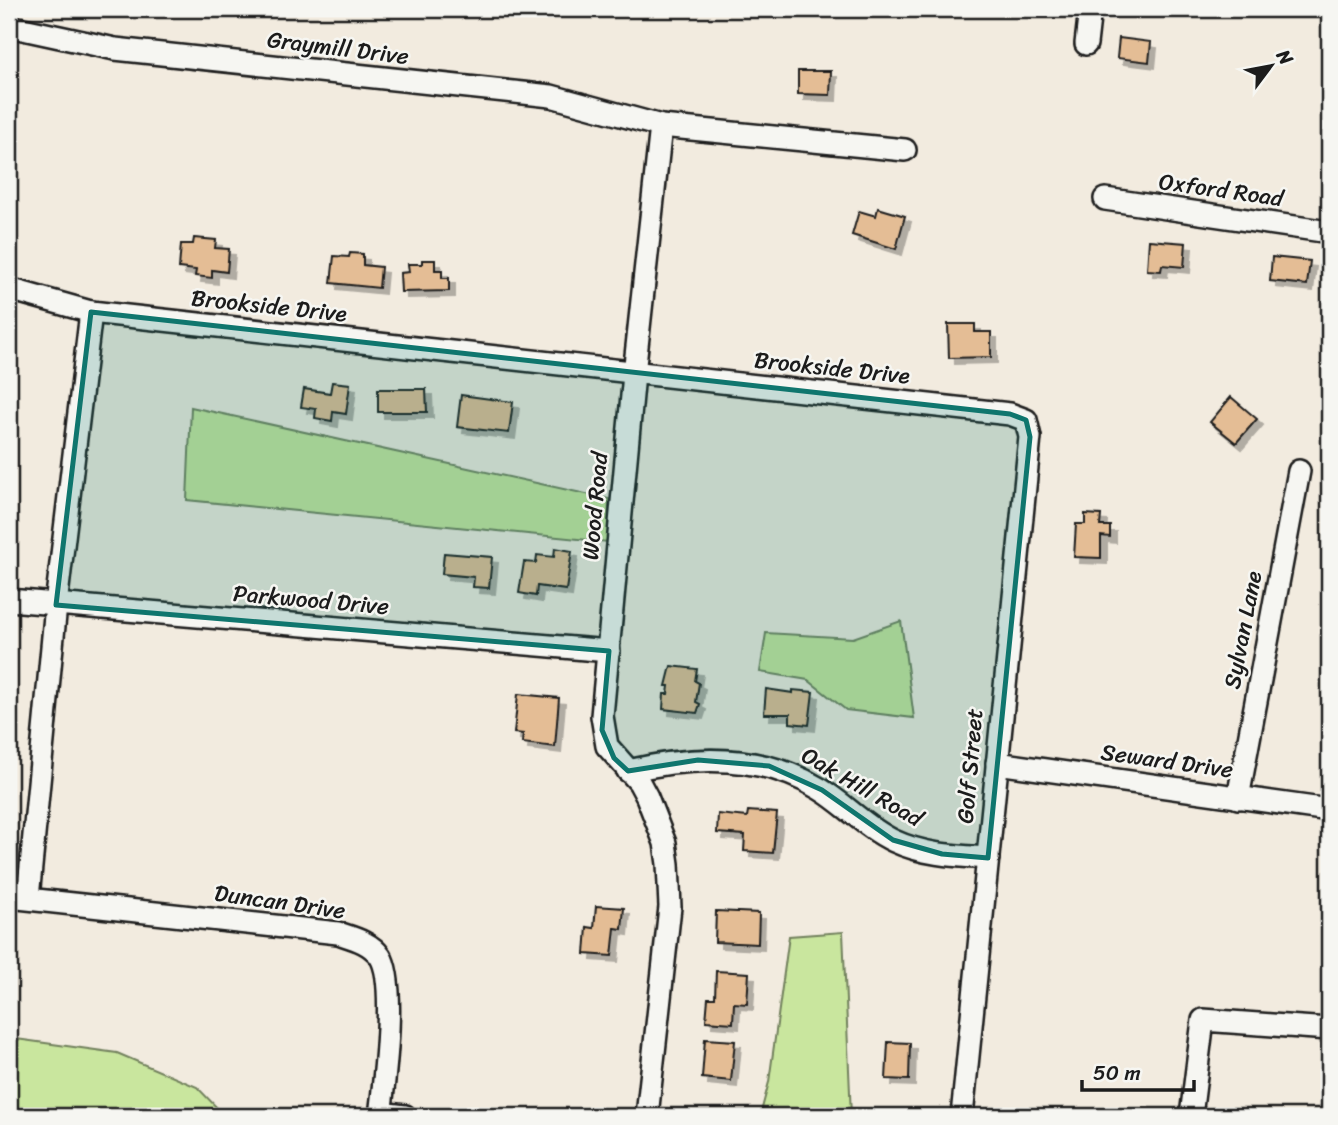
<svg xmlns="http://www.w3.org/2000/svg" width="1338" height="1125" font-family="Sriracha,sans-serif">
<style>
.green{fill:#c9e69e;stroke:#72815d;stroke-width:2}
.building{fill:#e4bd95;stroke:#1c1c1c;stroke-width:2;filter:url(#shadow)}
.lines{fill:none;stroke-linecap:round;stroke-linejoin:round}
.minor-casing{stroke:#1c1c1c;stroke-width:26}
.minor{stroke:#f6f6f2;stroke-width:21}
.marked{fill:#0f766e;fill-opacity:0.2;stroke:#0f766e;stroke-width:5;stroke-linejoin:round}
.labels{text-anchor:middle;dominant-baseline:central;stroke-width:5;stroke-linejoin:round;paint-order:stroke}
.street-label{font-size:23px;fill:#1c1c1c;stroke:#f6f6f2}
</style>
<defs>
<filter id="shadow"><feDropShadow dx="6" dy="6" stdDeviation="0" flood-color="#0004"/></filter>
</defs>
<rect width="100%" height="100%" fill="#f2ebdf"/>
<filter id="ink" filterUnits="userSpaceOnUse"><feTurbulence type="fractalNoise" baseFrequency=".0143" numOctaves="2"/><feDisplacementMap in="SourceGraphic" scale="14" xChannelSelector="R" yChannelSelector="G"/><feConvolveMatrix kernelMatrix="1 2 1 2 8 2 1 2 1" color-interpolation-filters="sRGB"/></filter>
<g filter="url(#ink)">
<g class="green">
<path d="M191,407L609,499L608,542L187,500Z"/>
<path d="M901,621L914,718L846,710L808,680L760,672L766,633L853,638Z"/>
<path d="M843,932L851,1116H760L769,1082L789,936Z"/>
<path d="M9,1038L117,1053L197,1087L225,1116H9L19,1111L9,1107Z"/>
</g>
<g class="building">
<path d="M1119,38L1151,42L1149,62L1117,58Z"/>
<path d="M798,71H831L830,95L798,94Z"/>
<path d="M878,208L905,216L896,249L852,235L859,211L876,216Z"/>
<path d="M194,238L216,240L215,248L229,249L227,272L212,270V278L195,276L196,270L179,268L181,244H193Z"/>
<path d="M1149,240L1186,243L1184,267L1162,265L1161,271L1147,270Z"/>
<path d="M350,253L363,254V265L381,267L379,288L331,283L334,256L349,257Z"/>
<path d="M1272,257L1310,261L1307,285L1270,281Z"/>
<path d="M422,260H435V270H442V278H449V291L401,292L400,273L409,272L408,264H422Z"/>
<path d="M948,324H975V332H991V357L949,358Z"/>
<path d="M332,382L350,384L346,414L333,412L332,421L315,418L316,409L301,407L304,389L330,393Z"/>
<path d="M378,389H426L427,412H378Z"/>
<path d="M461,395L513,402L509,433L457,427Z"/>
<path d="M1231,397L1257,419L1236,443L1210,422Z"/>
<path d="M1085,514L1101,515L1100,526H1110V537L1101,536V558L1074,557L1076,524H1085Z"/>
<path d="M555,548L572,551L566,590L537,586L536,596L519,593L524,562L536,563L537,555L554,557Z"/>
<path d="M444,553L492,557L489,588L473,587L474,577L442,574Z"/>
<path d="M671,666L697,669L695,681L699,683L696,702L700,704L697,713L663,709L664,694H668L669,686H666Z"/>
<path d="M766,689L793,693V690L813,692L809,725L790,723V714H764Z"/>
<path d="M518,694L559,698L555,747L522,743L523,734L514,733Z"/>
<path d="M748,811L777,813L773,853L744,851L745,835L717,833L718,814L747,817Z"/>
<path d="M596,906L624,908L622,929L615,928L612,956L585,954L587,927L594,928Z"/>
<path d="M716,911L759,913L758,944L715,942Z"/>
<path d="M716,971L749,973L747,1004L734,1003L733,1023L706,1021L708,998H715Z"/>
<path d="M705,1039L735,1041L731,1081L702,1078Z"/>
<path d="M888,1042L910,1043L909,1080L886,1079Z"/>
</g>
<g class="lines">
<defs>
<g id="minor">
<path d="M9,26L115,49L551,96L661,126L905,150"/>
<path d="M1086,44L1090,9"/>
<path d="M1105,199L1329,232"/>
<path d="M9,289L91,312L1010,414L1026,420L1030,437L962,1116"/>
<path d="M9,600L609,651"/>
<path d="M997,763L1329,810"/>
<path d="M628,771C691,756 762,753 820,789C845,804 866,828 894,841C924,855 956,856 988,858"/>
<path d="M1238,798L1299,471"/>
<path d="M9,897L338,933C353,938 370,942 380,956C397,982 384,1082 380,1116"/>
<path d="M28,898L56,605L91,312"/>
<path d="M380,1113L405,1116"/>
<path d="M647,1116L670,907L668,864L665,843L647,797L639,782L607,746L602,716L634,374L661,126"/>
<path d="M1191,1116L1203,1020L1329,1029"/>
</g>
</defs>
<use href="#minor" class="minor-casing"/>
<use href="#minor" class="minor"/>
</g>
</g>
<path class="marked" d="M91,312L1010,414L1026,420L1030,437L988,858L942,854L893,840L822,790L769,766L698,760L628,771L614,758L602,730L609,651L56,605Z"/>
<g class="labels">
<g class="street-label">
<text transform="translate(338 48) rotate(7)">Graymill Drive</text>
<text transform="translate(1221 190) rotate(8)">Oxford Road</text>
<text transform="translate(269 306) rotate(6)">Brookside Drive</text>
<text transform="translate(832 368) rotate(6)">Brookside Drive</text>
<text transform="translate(595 506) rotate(-85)">Wood Road</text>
<text transform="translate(311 600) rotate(5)">Parkwood Drive</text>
<text transform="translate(1243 630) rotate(-79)">Sylvan Lane</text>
<text transform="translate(1167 761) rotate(8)">Seward Drive</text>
<text transform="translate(970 766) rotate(-85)">Golf Street</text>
<text transform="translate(862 787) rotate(30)">Oak Hill Road</text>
<text transform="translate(280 902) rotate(8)">Duncan Drive</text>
</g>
</g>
<rect width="1338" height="1125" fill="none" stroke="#f6f6f2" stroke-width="35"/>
<rect x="18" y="18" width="1303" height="1090" fill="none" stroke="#1c1c1c" stroke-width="2.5" filter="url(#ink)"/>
<g transform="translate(1271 66) rotate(58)" stroke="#f6f6f2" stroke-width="5" paint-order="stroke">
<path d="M0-5L12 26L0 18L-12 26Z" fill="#1c1c1c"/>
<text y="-10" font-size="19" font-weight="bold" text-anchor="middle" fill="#1c1c1c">N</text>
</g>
<path d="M1082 1080v10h112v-10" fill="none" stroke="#1c1c1c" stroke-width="3.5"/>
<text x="1093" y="1080" font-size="21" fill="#1c1c1c" stroke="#f6f6f2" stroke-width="5" paint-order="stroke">50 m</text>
</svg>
